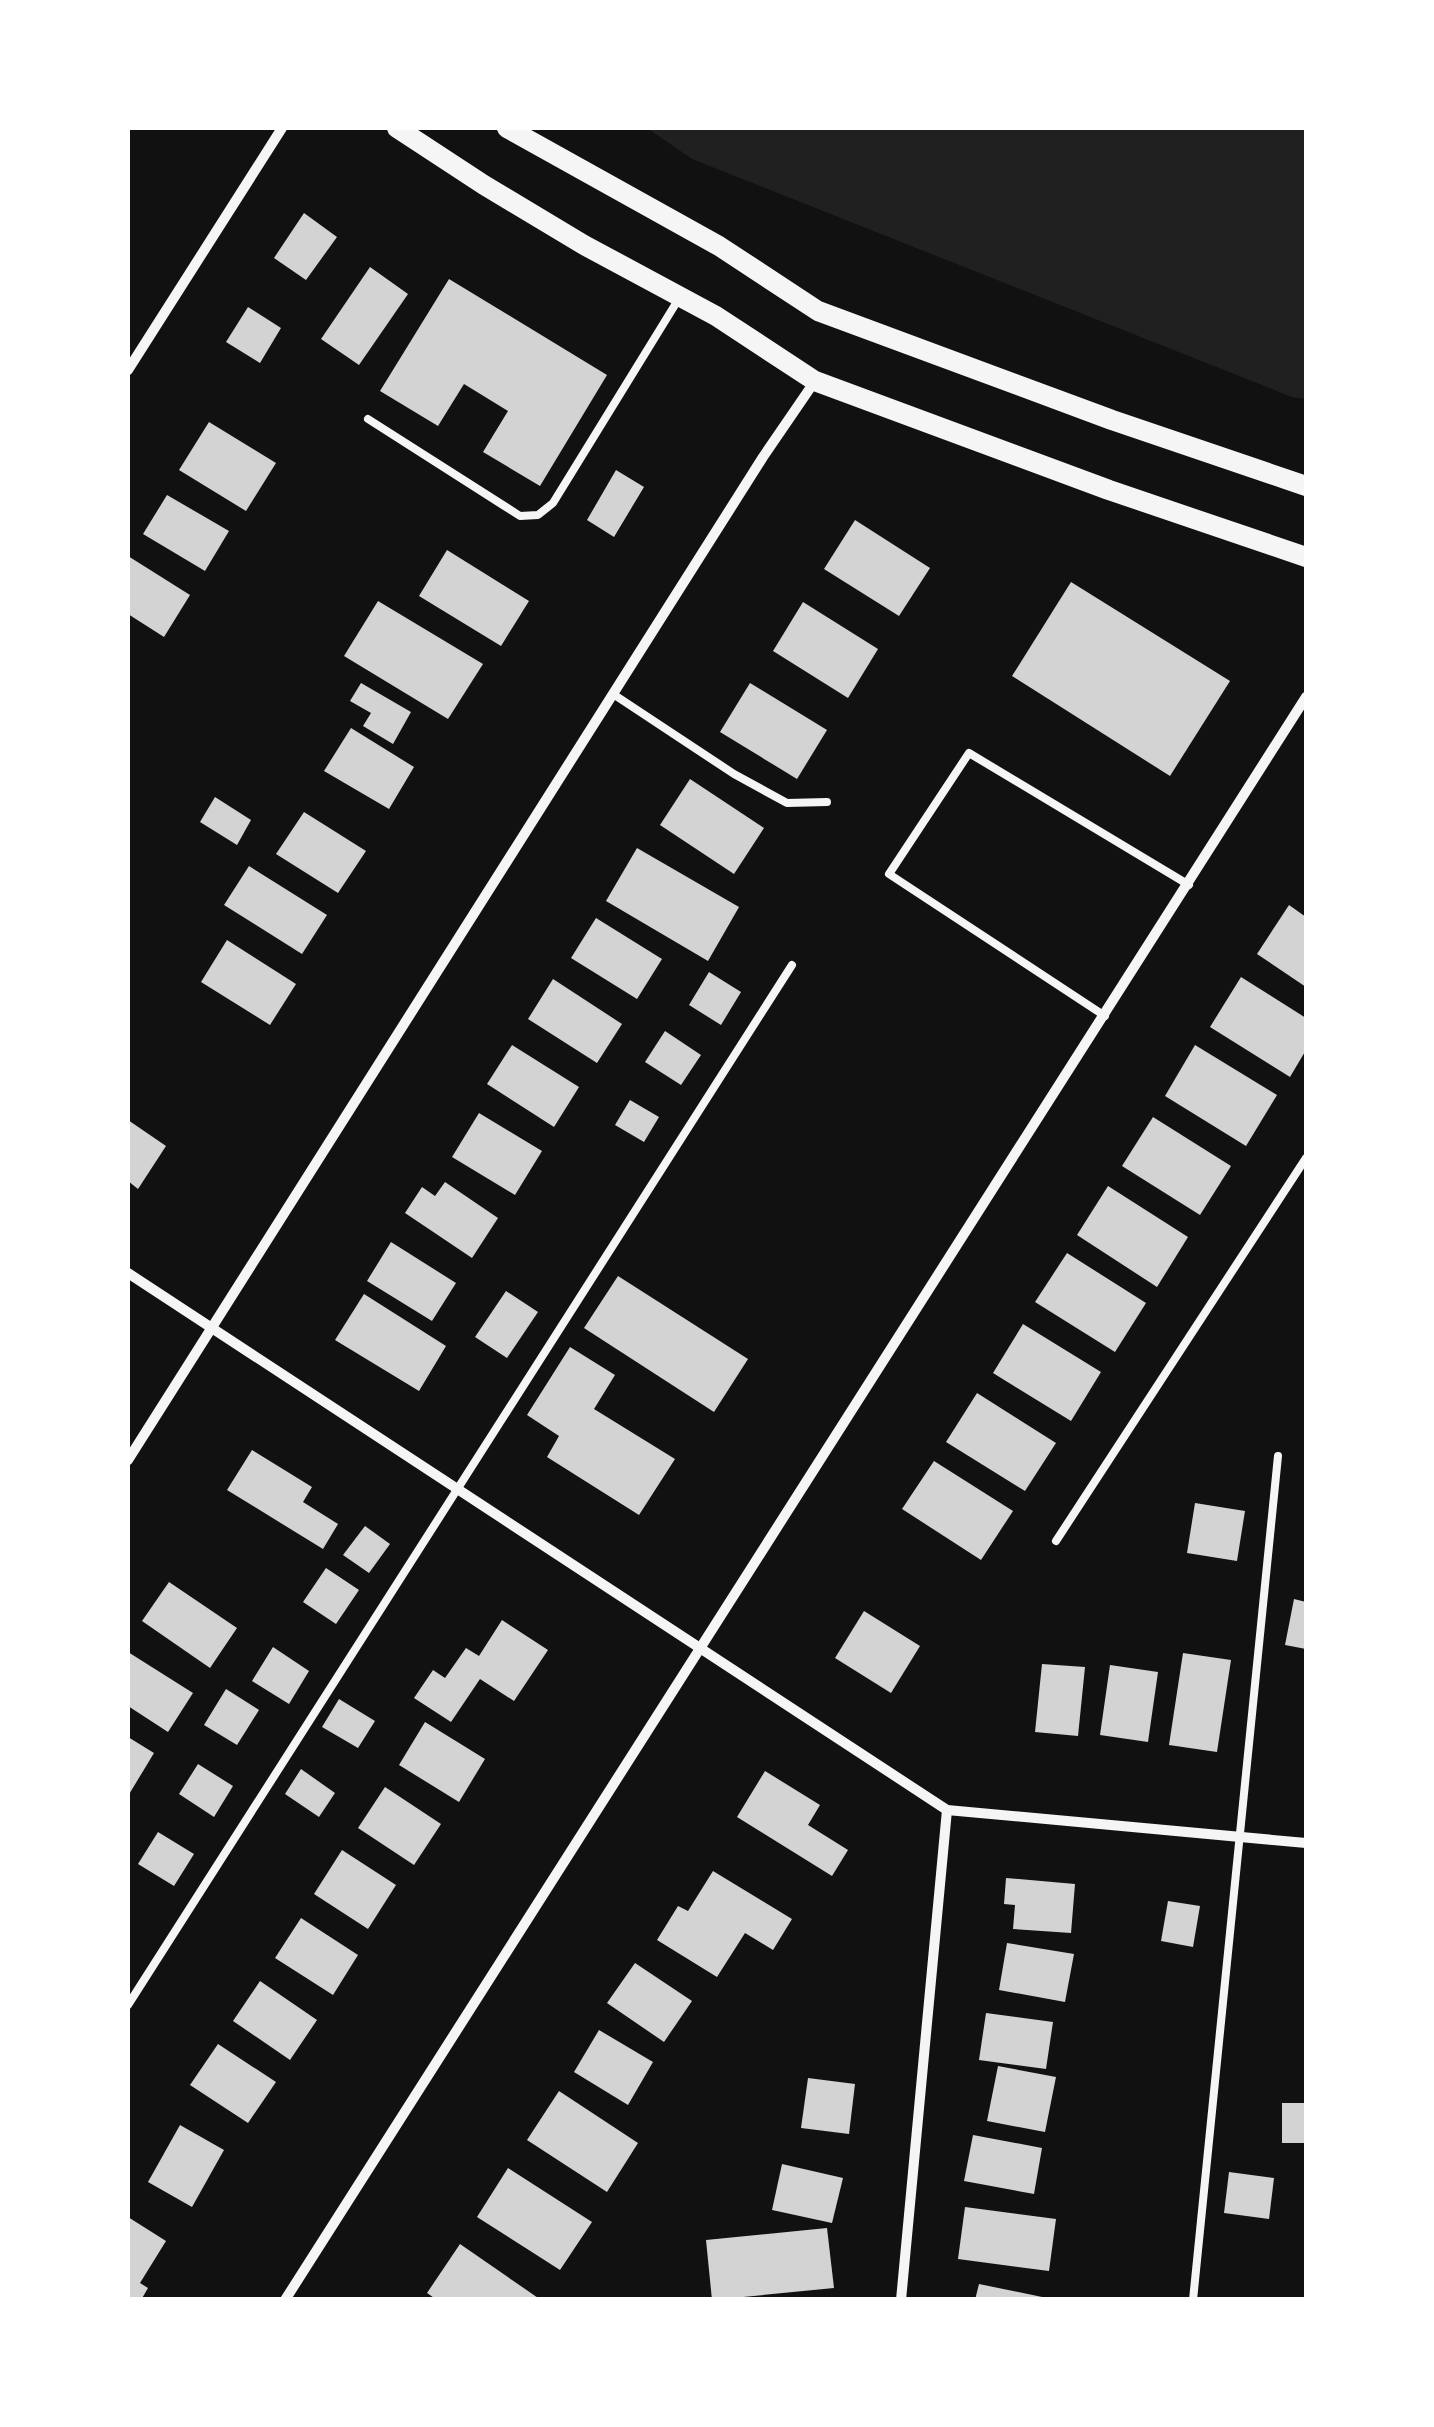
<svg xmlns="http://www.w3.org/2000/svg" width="1434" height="2427" font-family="'Fira Sans',sans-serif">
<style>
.green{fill:#202020}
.building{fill:#d3d3d3}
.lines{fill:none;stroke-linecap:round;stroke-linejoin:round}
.service{stroke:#f5f5f5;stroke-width:8}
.minor{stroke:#f5f5f5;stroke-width:10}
.secondary{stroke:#f5f5f5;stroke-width:20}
</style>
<rect width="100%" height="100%" fill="#111"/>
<path class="green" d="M647,128H1306V399L1292,397L692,159Z"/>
<g class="building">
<path d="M304,213L337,237L306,280L274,258Z"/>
<path d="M370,267L408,294L359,365L321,339Z"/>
<path d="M449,279L607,375L540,486L483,452L508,411L464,384L438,426L380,391Z"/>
<path d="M248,307L281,328L260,363L226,342Z"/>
<path d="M209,422L276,463L246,511L179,470Z"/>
<path d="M616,470L644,487L614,537L587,520Z"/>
<path d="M167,495L229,531L205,571L143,534Z"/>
<path d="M855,520L930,568L899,616L824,569Z"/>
<path d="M447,550L529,601L501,646L419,596Z"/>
<path d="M128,556L190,595L164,637L128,614Z"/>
<path d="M1071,582L1230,681L1170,776L1012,676Z"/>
<path d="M378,601L483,664L448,719L344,656Z"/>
<path d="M803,602L878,649L848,698L773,651Z"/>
<path d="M361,683L411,712L393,744L363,726L371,713L350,701Z"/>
<path d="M750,683L827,730L797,779L720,732Z"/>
<path d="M351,728L414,767L389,809L324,771Z"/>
<path d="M690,779L764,828L734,874L660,825Z"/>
<path d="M215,797L251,820L237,845L200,822Z"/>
<path d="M304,812L366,851L338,893L276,854Z"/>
<path d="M637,848L739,907L708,961L606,901Z"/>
<path d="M249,866L327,915L302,954L224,905Z"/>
<path d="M1289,905L1306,917V987L1257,954Z"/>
<path d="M596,918L662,959L637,999L571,958Z"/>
<path d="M227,940L296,984L270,1025L201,982Z"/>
<path d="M709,972L741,992L721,1025L689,1005Z"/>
<path d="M1241,977L1306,1018V1050L1290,1077L1210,1027Z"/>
<path d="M553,979L622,1024L597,1063L528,1019Z"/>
<path d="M665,1031L701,1055L681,1085L645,1062Z"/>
<path d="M512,1045L579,1087L554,1127L487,1084Z"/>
<path d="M1195,1045L1277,1095L1246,1146L1165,1096Z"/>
<path d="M630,1100L659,1117L644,1142L615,1125Z"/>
<path d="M479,1113L542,1151L515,1195L452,1157Z"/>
<path d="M1153,1117L1231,1166L1200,1215L1122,1166Z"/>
<path d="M128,1120L166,1146L138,1189L128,1181Z"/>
<path d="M445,1182L498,1218L472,1258L405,1213L422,1187L435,1196Z"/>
<path d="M1108,1186L1188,1237L1157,1287L1077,1235Z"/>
<path d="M391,1242L456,1283L432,1321L367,1281Z"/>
<path d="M1067,1253L1146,1303L1115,1352L1035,1302Z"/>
<path d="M618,1276L748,1359L714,1412L584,1328Z"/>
<path d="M506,1291L538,1312L507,1358L475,1337Z"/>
<path d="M364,1294L446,1346L419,1391L335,1340Z"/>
<path d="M1023,1324L1101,1372L1071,1421L993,1373Z"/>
<path d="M570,1347L615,1375L594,1409L675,1459L639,1515L547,1457L559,1436L527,1415Z"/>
<path d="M977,1393L1056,1443L1025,1491L946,1442Z"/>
<path d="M252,1450L312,1487L303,1502L338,1524L323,1549L227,1490Z"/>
<path d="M934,1461L1013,1511L981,1560L902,1509Z"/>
<path d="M1195,1503L1245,1511L1237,1561L1187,1553Z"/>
<path d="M365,1526L390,1544L369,1573L343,1555Z"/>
<path d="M326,1568L359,1590L336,1624L303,1602Z"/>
<path d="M169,1582L237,1628L210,1668L142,1621Z"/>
<path d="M1294,1599L1306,1602V1649L1285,1645Z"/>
<path d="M864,1611L920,1646L891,1693L835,1658Z"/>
<path d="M502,1620L548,1650L514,1701L480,1679L451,1722L414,1698L433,1670L445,1678L466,1648L479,1656Z"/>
<path d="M273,1647L309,1671L289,1704L252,1681Z"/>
<path d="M128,1652L193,1693L168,1732L128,1706Z"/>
<path d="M1183,1653L1231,1660L1217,1752L1169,1745Z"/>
<path d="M1042,1664L1085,1667L1078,1736L1035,1732Z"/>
<path d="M1110,1665L1158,1672L1148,1742L1100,1735Z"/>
<path d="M226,1689L259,1710L237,1745L204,1725Z"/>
<path d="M339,1699L375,1721L358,1748L322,1727Z"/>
<path d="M425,1722L485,1759L459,1802L399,1765Z"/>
<path d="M128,1737L154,1753L128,1796Z"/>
<path d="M198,1764L233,1786L214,1817L179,1794Z"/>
<path d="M301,1769L335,1793L319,1817L285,1794Z"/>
<path d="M765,1771L820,1805L808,1825L848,1850L832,1876L737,1817Z"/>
<path d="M385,1787L441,1824L414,1865L358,1828Z"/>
<path d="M158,1832L194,1854L174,1886L138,1864Z"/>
<path d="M342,1850L396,1885L368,1929L314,1894Z"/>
<path d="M713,1871L792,1919L773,1950L745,1933L717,1977L657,1940L678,1906L688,1911Z"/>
<path d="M1006,1878L1075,1884L1071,1933L1013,1929L1015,1905L1004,1904Z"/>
<path d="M1168,1901L1200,1906L1193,1947L1161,1941Z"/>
<path d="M301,1918L358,1955L333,1995L275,1958Z"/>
<path d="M1007,1943L1074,1954L1065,2002L999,1990Z"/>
<path d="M635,1963L692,2001L664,2042L607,2003Z"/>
<path d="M260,1981L317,2020L290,2060L233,2021Z"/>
<path d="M986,2013L1053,2022L1046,2069L979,2060Z"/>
<path d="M599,2030L653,2062L628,2105L574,2072Z"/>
<path d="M218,2044L276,2082L248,2123L190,2085Z"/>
<path d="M998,2066L1056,2077L1045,2132L987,2121Z"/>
<path d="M808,2078L855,2084L849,2134L801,2128Z"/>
<path d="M559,2091L638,2143L607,2192L527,2140Z"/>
<rect x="1282" y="2103" width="24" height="40"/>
<path d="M180,2125L224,2150L192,2207L148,2182Z"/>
<path d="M973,2135L1042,2148L1034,2194L964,2181Z"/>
<path d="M782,2164L843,2178L832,2223L772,2210Z"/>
<path d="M508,2168L592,2222L560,2270L477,2217Z"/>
<path d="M1229,2172L1274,2178L1269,2219L1224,2213Z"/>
<path d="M965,2207L1056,2219L1049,2271L958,2259Z"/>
<path d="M128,2217L166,2241L140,2283L148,2288L141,2300H128Z"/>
<path d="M827,2228L834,2288L712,2300L706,2240Z"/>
<path d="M460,2244L541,2300H437L427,2293Z"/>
<path d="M979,2284L1047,2298V2300H975Z"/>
</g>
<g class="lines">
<g class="service">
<path d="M368,419L520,516L538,515L553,503L678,300"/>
<path d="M613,694L734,774L787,803L827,802"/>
<path d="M1105,1016L889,874L969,753L1189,885"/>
<path d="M1056,1541L1306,1158"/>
<path d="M128,2005L792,965"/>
<path d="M1193,2300L1278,1456"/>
</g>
<g class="minor">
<path d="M128,370L282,128"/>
<path d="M128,1273L947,1810L1306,1843"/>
<path d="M128,1460L763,457L815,381"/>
<path d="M285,2300L1306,697"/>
<path d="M901,2300L947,1810"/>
</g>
<g class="secondary">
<path d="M397,128L484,185L584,245L716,316L815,381L1109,490L1306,557"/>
<path d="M507,128L719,246L818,311L1112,420L1306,486"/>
</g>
</g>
<rect width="1434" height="2427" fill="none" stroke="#ffffff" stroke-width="260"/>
</svg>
